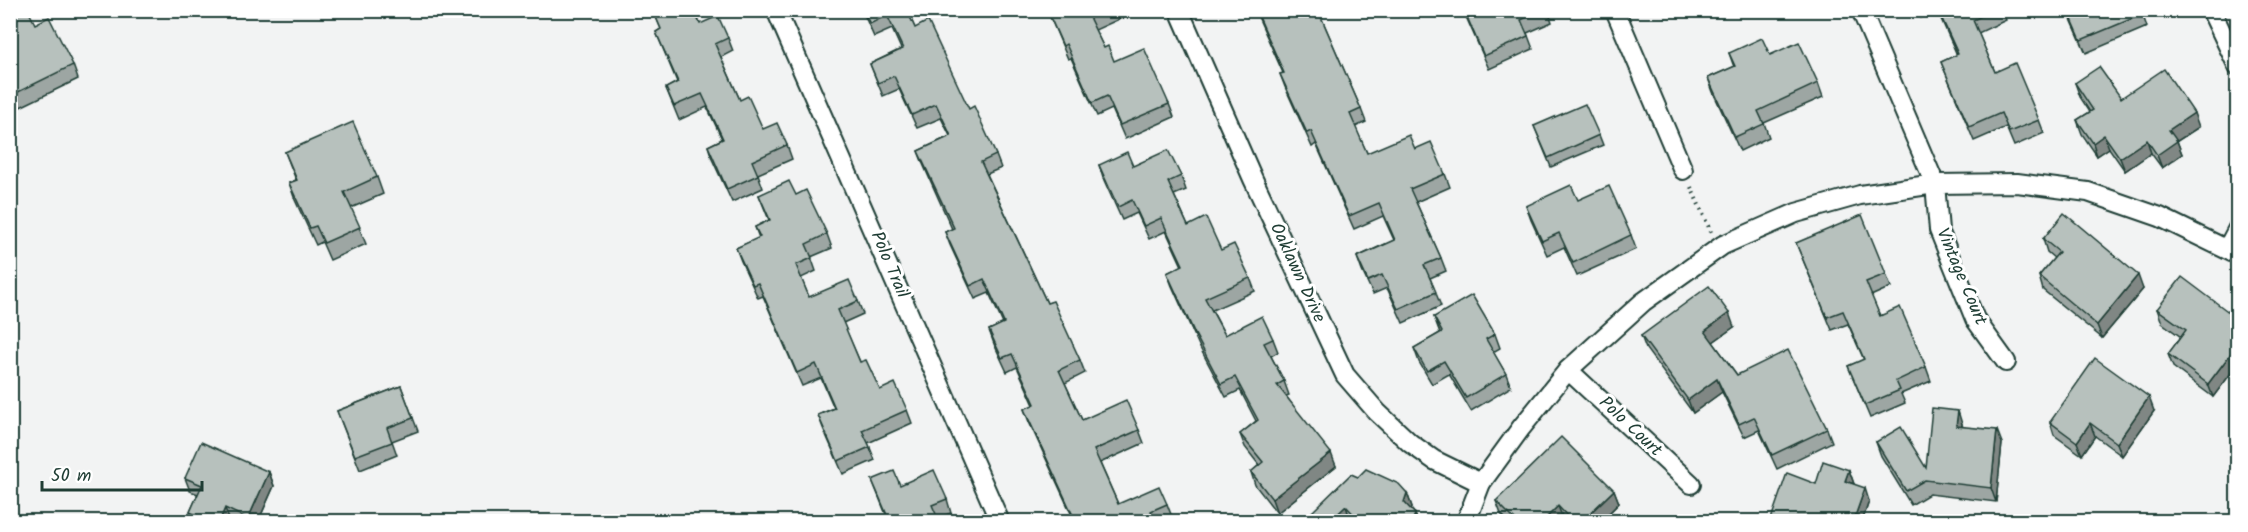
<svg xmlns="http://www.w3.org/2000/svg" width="2248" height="532" font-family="Kalam,sans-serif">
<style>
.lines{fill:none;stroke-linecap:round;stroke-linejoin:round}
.minor-casing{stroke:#1f3d34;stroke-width:22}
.path{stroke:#1f3d34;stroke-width:4;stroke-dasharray:1.5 4.5;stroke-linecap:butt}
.minor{stroke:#fff;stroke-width:18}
.wall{fill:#9da6a3;stroke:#1f3d34;stroke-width:1.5}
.shaded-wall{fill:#808784;stroke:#1f3d34;stroke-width:1.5}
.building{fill:#b7c1bd;stroke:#1f3d34;stroke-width:1.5}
.labels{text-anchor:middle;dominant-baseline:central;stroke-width:6;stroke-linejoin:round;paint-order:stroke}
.street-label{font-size:18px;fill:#1f3d34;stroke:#fff}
</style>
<rect width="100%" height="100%" fill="#f2f3f3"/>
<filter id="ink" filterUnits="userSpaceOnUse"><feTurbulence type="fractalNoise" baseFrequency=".0167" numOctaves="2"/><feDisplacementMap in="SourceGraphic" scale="12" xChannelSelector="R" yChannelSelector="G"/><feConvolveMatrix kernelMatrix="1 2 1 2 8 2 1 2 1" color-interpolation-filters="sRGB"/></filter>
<g filter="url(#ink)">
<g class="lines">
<defs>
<g id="minor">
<path d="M776,10L1000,522"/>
<path d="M1179,10L1253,179L1345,375L1377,412L1410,443L1434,460L1481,483"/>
<path d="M1615,10L1683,170"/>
<path d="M1861,10L1935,184L1939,230L1975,319L2006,362"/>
<path d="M2211,10L2238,67"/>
<path d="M2227,249L2238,228"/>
<path d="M1568,370L1691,484"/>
<path d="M1466,522L1481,483L1521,428L1568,370L1643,302L1723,245L1796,213L1860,195L1935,184L2017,183L2088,192L2160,217L2238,255"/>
</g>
</defs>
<use href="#minor" class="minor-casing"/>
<path class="path" d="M1691,187L1711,232"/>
<use href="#minor" class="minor"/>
</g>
<g class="wall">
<path d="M10,10L35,24L73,65L78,79L10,112Z"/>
<path d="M653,10H694L700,24L728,38L733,51L721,57L740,100L763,129L787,145L792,159L758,174L763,188L732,202L712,159L708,146L722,139L707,107L679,120L666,88L677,82L656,32L661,29Z"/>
<path d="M845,10H853L847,14Z"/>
<path d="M862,10H907L915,28L969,109L996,155L1001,168L987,174L1047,303L1080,360L1085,373L1065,383L1082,420L1139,430L1144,443L1100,463L1118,504H1167L1172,517L1163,522H1075L1029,422L1024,409L1034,405L1017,367L1007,372L994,344L989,330L1003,324L989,293L975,299L950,245L945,232L952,229L923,164L918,151L950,136L941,118L917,128L899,89L883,96L870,64L901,49L892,29L874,37Z"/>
<path d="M1047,10H1126L1128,15L1095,30L1104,48L1114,61L1169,104L1174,117L1125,139L1112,109L1097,116L1071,58L1068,59Z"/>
<path d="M1255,10H1318L1361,109L1366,122L1355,127L1367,153L1415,149L1445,174L1450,187L1416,202L1441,258L1446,271L1430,278L1441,306L1403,323L1387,288L1373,294L1362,271L1357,257L1394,240L1383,216L1354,229L1316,144L1312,147L1285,87L1280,74L1283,73Z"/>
<path d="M1463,10H1548L1552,22L1527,33L1533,49L1489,69Z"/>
<path d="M1918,10H1936L1921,18Z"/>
<path d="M1937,10H2003L2006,20L1978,33L1995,72L2039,120L2044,133L2014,146L2006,127L1974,141L1941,62L1957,55Z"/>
<path d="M2067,10H2141L2147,27L2086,53Z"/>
<path d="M1729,53L1770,55L1818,83L1823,97L1764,123L1769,137L1740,151L1713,92L1708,78L1734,67Z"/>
<path d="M2075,83L2121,98L2199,127L2177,141L2182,154L2162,168L2151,153L2125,171L2109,148L2097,156L2082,134L2077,120L2090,112L2080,97Z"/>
<path d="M1534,126L1599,135L1603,145L1551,167Z"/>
<path d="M285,152L377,177L383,194L351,208L366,244L330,260L322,242L316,245L295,200L289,183L296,180Z"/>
<path d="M1099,165L1133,166L1181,176L1186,190L1174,195L1188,226L1221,250L1250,278L1255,291L1212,310L1225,335L1273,339L1278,352L1271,356L1284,381L1289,395L1286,396L1336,466L1277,513L1255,485L1251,472L1259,465L1245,447L1240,434L1256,421L1240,390L1226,397L1200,348L1172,286L1167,273L1182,266L1166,231L1149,239L1137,213L1122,220L1103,178Z"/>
<path d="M759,195H796L827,234L832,248L811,257L816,271L801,278L809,297L858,301L863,314L843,323L860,362L880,390L907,410L912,423L868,443L875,460L843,474L823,428L818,415L834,408L821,378L802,386L763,296L758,298L741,261L736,248L759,238L755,227L769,220Z"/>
<path d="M1578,200L1631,235L1636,249L1577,276L1564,247L1547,255L1531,220L1526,206Z"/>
<path d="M2043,239L2143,289L2102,338L2043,290L2039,276L2054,258L2047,252Z"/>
<path d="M1796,243L1886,274L1891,287L1871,296L1880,316L1926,367L1931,381L1901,394L1905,403L1870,418L1848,366L1864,360L1848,324L1832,330Z"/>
<path d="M2157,309L2238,319V364L2213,397L2173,367L2168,354L2181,337L2162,323Z"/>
<path d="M1434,317L1495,334L1500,348L1493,352L1506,374L1511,387L1471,411L1449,374L1432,384L1419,362L1414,348L1440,333Z"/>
<path d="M1734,327L1713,342L1737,375L1827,429L1832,442L1777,469L1759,430L1744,437L1722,392L1693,413L1646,349L1641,336Z"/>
<path d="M401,386L418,431L392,441L397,455L360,470L337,411Z"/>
<path d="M2154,411L2122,456L2095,436L2082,455L2054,435L2050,422Z"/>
<path d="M1962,424V426L2002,443L1996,502L1929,494L1911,505L1881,456L1876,442L1926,468Z"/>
<path d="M1849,470L1854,484L1869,501L1862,522H1770L1816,484Z"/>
<path d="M269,472L274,486L258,522H193L190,512L198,494L190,491L185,478Z"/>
<path d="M1358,477L1407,493L1412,507L1411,509L1415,514L1418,522H1353L1350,519L1348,522H1314L1311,513Z"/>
<path d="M872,480L900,485L947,499L951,513L938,518L940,522H889Z"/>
<path d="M1614,490L1619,503L1600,522H1565L1563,519L1560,522H1509L1501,514L1496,501Z"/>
</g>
<g class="shaded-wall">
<path d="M2194,113L2199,127L2177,141L2182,154L2162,168L2157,155L2169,130Z"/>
<path d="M2104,135L2109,148L2097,156L2093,143Z"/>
<path d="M2147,140L2151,153L2125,171L2120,158Z"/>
<path d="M2138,275L2143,289L2102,338L2097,325Z"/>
<path d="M1729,313L1734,327L1710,344L1705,331Z"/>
<path d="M2238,344V364L2213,397L2208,384Z"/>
<path d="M1717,379L1722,392L1693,413L1688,400Z"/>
<path d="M2149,397L2154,411L2122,456L2117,443Z"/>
<path d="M1958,411L1962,424L1961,439L1956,426Z"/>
<path d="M2090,423L2095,436L2082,455L2077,442Z"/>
<path d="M1997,430L2002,443L1996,502L1991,488Z"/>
<path d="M1331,453L1336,466L1277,513L1272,499Z"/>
<path d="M1849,470L1854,484L1845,481Z"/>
<path d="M269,472L274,486L258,522H249L248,519Z"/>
<path d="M1865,488L1869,501L1862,522H1853Z"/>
<path d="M1614,490L1619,503L1600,522H1581Z"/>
<path d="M1407,493L1412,507L1409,515L1404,502Z"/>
<path d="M1346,506L1350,519L1348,522H1329Z"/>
<path d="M1558,506L1563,519L1560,522H1542Z"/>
<path d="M225,508L230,522H219Z"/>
<path d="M1415,514L1418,522H1412Z"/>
</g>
<g class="building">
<path d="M10,10H28L35,24L49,17L73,65L10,96Z"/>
<path d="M653,10H694L700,24L718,16L728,38L715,44L740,100L748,96L763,129L777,123L787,145L752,161L758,175L727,189L708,146L723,139L702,94L674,106L666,88L678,82L656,32L661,29Z"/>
<path d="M863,10H907L915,28L928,21L969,109L974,106L996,155L981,162L1047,303L1053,301L1080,360L1059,370L1082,420L1126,400L1139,430L1094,450L1118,504L1159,486L1167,504L1151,511L1155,522H1076L1024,409L1035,404L1012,354L1002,358L989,330L1004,323L984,279L970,286L945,232L954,228L918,151L951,136L936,104L912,115L894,76L878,83L870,64L903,49L887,15L870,24Z"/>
<path d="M1047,10H1103L1089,17L1104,48L1108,46L1114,61L1144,48L1169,104L1120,125L1107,96L1092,103L1066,44L1063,46Z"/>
<path d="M1256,10H1318L1361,109L1350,114L1367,153L1409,135L1415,149L1431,142L1445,174L1410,189L1441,258L1424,265L1436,292L1398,309L1382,275L1368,281L1357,257L1395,240L1379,203L1349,216L1311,131L1307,133L1280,74L1284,73Z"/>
<path d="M1464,10H1543L1521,20L1528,36L1484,56Z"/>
<path d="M1938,10H1994L1973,20L1995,72L2015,63L2039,120L2009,132L2001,113L1969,127L1941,62L1958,54Z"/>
<path d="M2068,10H2141L2143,14L2081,40Z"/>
<path d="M1762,38L1770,55L1799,42L1818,83L1758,111L1764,124L1735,137L1708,78L1735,66L1729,53Z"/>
<path d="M2099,67L2121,98L2164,69L2194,113L2169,130L2177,141L2157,155L2147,140L2120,158L2104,135L2093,143L2077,120L2093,110L2075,83Z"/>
<path d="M1585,104L1599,135L1548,158L1534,126Z"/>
<path d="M353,122L377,177L344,192L360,227L324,243L316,226L310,228L289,183L297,180L285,152Z"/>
<path d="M1168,150L1181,176L1168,182L1188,226L1206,217L1221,250L1234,244L1250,278L1205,298L1225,335L1262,316L1273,339L1264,343L1284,381L1277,385L1331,453L1272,499L1251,472L1263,462L1240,434L1258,420L1235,377L1221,384L1195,334L1167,273L1183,265L1161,218L1144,226L1132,200L1118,207L1099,165L1127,152L1133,166Z"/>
<path d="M789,181L796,195L806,190L827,234L806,244L812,258L796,265L809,297L849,280L858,301L838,310L860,362L866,360L880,390L895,383L907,410L862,430L870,447L838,461L818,415L835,408L816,364L797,373L758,283L753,285L736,248L760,237L755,227L770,220L759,195Z"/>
<path d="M1571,185L1578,200L1609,186L1631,235L1573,263L1559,233L1542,241L1526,206Z"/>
<path d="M2064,213L2138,275L2097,325L2039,276L2059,252L2043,239Z"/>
<path d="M1862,215L1886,274L1866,282L1880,316L1900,307L1926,367L1896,381L1900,390L1865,405L1848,366L1864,359L1843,311L1827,317L1796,243Z"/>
<path d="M2182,277L2238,319V344L2208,384L2168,354L2186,330L2157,309Z"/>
<path d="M1709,286L1729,313L1705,331L1737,375L1788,350L1827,429L1772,455L1754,417L1739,424L1717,379L1688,400L1641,336Z"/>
<path d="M1472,295L1495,334L1486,339L1506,374L1466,398L1444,361L1427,371L1414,348L1442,332L1434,317Z"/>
<path d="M2095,358L2149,397L2117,443L2090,423L2077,442L2050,422Z"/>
<path d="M401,386L413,418L387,428L392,442L355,456L337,411Z"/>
<path d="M1932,408L1958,411L1956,426L1997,430L1991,488L1925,480L1906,491L1876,442L1901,427L1926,468Z"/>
<path d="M1561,437L1614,490L1581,522H1573L1558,506L1542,522H1517L1496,501Z"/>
<path d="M201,442L269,472L248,519L225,508L219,522H210L190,512L202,485L185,478Z"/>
<path d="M1823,461L1849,470L1845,481L1865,488L1853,522H1840L1828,517L1827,522H1770L1787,473L1816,484Z"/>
<path d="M1366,469L1399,484L1407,493L1404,502L1415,514L1412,522H1361L1346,506L1329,522L1311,513L1351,474L1358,477Z"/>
<path d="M934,470L947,499L932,505L939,521L890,522L872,480L894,471L900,485Z"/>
</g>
</g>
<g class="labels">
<g class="street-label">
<text transform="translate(889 265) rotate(67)">Polo Trail</text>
<text transform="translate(1297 273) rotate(65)">Oaklawn Drive</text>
<text transform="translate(1961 277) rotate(67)">Vintage Court</text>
<text transform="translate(1630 427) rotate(43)">Polo Court</text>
</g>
</g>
<rect width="2248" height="532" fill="none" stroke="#fff" stroke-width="36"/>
<rect x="18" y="18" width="2212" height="496" fill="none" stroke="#1f3d34" stroke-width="2" filter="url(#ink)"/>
<path d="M42 481v9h160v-9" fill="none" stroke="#1f3d34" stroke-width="3"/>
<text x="51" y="481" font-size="18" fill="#1f3d34" stroke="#ffffff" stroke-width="4.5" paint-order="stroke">50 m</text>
</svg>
